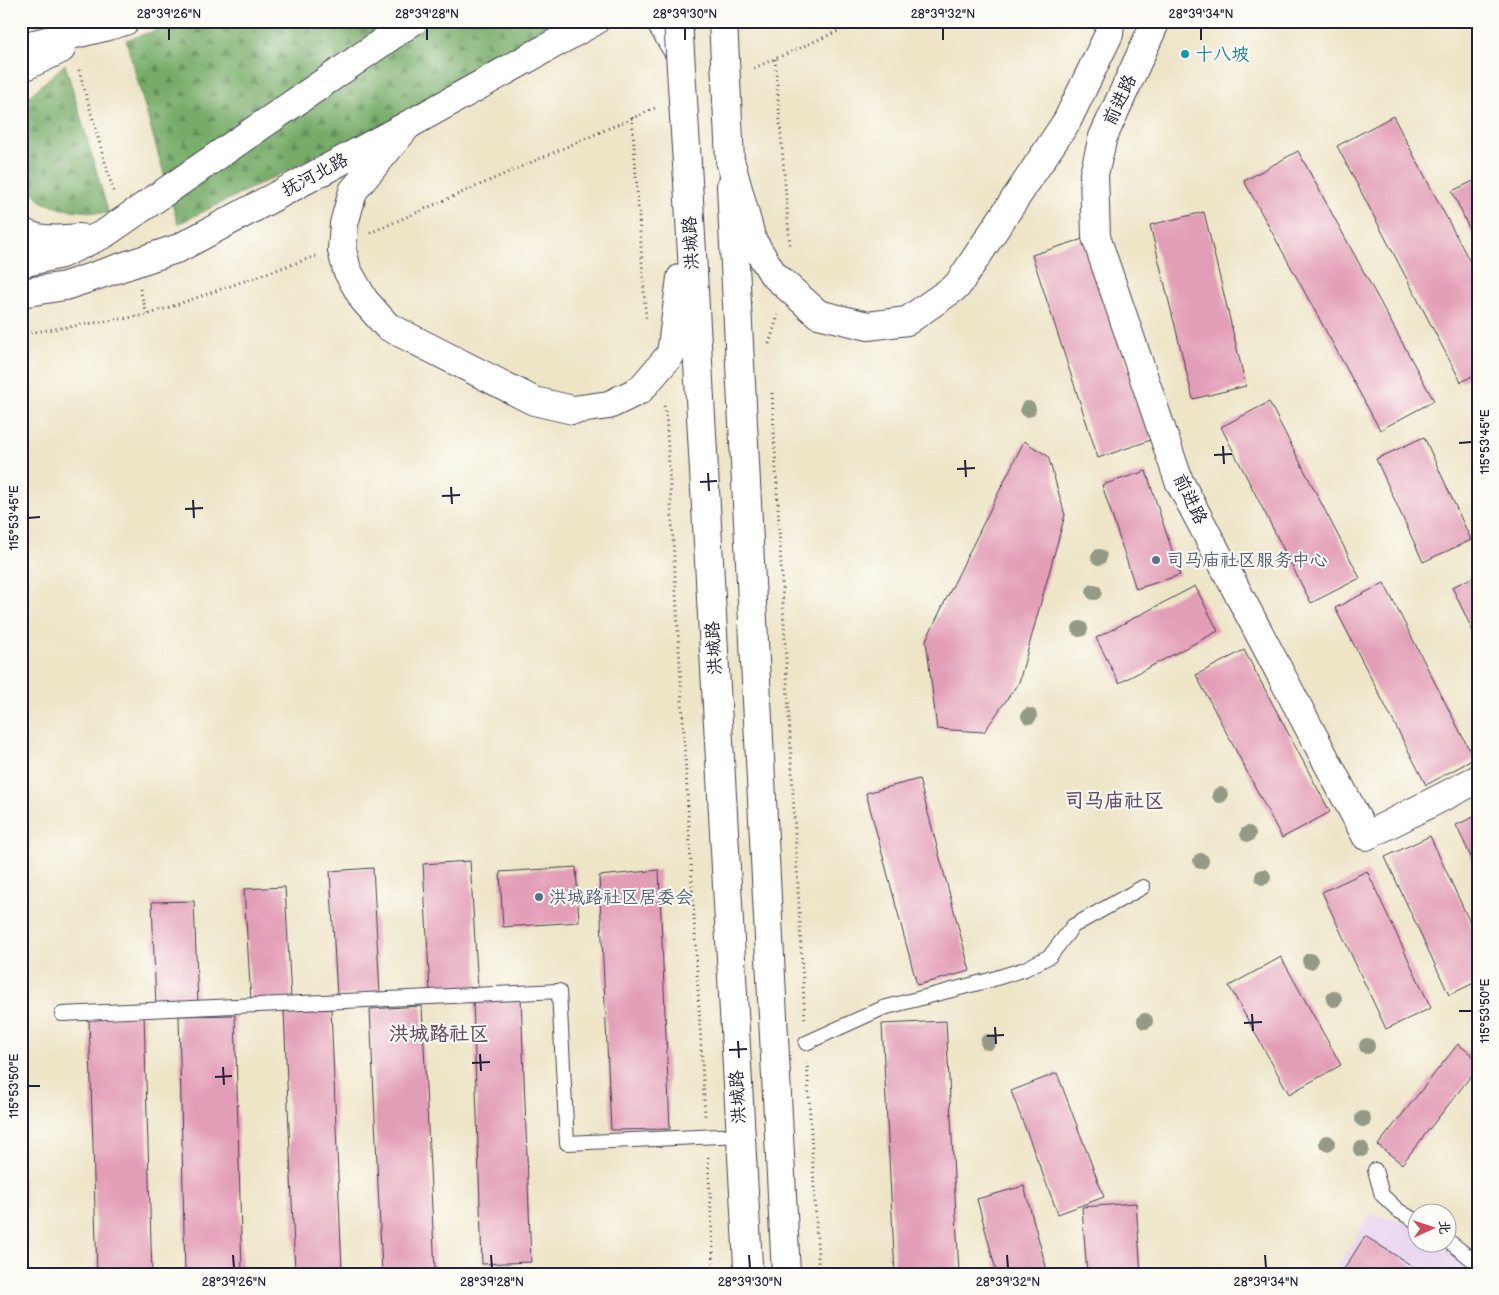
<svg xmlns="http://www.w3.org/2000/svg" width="1499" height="1295" font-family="'Balsamiq Sans','LXGW WenKai TC',sans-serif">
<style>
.built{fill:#e7d2ef}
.forest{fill:url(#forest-firs);stroke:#4c6752}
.building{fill:#e39eb7}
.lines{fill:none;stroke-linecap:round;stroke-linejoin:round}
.service-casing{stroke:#413f50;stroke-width:16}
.minor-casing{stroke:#413f50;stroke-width:30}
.primary-casing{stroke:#413f50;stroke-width:30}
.trunk-casing{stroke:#413f50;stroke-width:30}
.path{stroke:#413f50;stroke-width:3;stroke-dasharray:1 4;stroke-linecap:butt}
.service{stroke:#fff;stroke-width:14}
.minor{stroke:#fff;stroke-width:28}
.primary{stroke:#fff;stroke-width:28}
.trunk{stroke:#fff;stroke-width:28}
.primary-bridge-casing{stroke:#413f50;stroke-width:30;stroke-linecap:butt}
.trunk-bridge-casing{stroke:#413f50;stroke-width:30;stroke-linecap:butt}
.primary-bridge{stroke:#fff;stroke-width:28}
.trunk-bridge{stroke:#fff;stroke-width:28}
.tree{fill:#949a86}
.ticks{fill:none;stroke:#22223b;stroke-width:2}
.culture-dot{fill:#0f9aa8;stroke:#fdfcf7;stroke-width:2}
.service-dot{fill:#5c6f8a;stroke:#fdfcf7;stroke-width:2}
.labels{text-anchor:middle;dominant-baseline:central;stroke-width:4;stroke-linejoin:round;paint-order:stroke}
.culture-label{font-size:18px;fill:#0d838f;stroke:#fdfcf7;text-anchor:start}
.street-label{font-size:18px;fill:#22223b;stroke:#fdfcf7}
.service-label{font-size:18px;fill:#4e5e75;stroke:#fdfcf7;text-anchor:start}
.quarter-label{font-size:20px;font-weight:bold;fill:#664d66;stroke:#fdfcf7}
.neatline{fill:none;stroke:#22223b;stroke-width:2}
.ticks-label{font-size:12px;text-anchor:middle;fill:#22223b}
</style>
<defs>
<pattern id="forest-firs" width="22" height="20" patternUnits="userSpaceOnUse" patternTransform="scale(1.25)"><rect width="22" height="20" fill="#76ac68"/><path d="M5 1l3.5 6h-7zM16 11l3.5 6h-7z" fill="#608c57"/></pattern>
</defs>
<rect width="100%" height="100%" fill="#fdfcf7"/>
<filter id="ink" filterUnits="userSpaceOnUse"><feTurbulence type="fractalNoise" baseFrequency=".02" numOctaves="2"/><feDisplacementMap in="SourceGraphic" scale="10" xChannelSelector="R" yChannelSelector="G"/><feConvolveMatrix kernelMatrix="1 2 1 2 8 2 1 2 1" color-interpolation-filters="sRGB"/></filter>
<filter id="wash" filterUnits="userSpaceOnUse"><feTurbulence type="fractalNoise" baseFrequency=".0096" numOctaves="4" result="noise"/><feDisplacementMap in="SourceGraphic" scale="20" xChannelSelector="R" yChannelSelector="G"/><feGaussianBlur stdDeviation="1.12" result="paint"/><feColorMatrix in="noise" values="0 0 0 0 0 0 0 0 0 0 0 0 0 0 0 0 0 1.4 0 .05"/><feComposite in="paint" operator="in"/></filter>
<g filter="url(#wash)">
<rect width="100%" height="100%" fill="#eee5c7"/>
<path class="built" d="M1370,1214L1395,1219L1416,1228V1242L1438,1243L1478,1274H1333Z"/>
<g class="forest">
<path d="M186,21H594L178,224L126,40Z"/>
<path d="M65,64L109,214L63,209L42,202L21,181V110L27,98Z"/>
</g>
<g id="blocks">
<g class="building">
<path d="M1393,116L1478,277V373L1461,382L1337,146Z"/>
<path d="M1298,151L1434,401L1380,430L1244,181Z"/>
<path d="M1478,179V248L1452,191Z"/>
<path d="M1204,212L1246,386L1193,399L1150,225Z"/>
<path d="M1086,238L1151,440L1098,458L1032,255Z"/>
<path d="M1269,402L1360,578L1311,603L1221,427Z"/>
<path d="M1424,437L1471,540L1423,562L1376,459Z"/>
<path d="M1024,441L1048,456L1065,515L1019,682L984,732L937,729L926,640Z"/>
<path d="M1146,471L1180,575L1136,589L1102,485Z"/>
<path d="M1478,575V642L1452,587Z"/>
<path d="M1384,583L1474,759L1426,785L1335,608Z"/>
<path d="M1195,586L1218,631L1119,683L1096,638Z"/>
<path d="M1244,650L1330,812L1282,838L1196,675Z"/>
<path d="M919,779L970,971L917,985L866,793Z"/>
<path d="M1478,815V872L1456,825Z"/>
<path d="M1430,836L1478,940V981L1449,995L1385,857Z"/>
<path d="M470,861L478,989L430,992L423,864Z"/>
<path d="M576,867L579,922L503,927L500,872Z"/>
<path d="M373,868L380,993L337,996L330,871Z"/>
<path d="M659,870L670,1129L611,1130L599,876Z"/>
<path d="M1367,871L1431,1008L1386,1029L1322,892Z"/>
<path d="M285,887L291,998L251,1000L244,889Z"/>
<path d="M194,901L198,1005L156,1007L152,902Z"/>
<path d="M1281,957L1341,1065L1289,1094L1229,986Z"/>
<path d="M521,997L531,1262L482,1264L473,999Z"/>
<path d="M422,1006L435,1270L382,1272L370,1009Z"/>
<path d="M331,1009L342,1270L295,1272L284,1011Z"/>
<path d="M235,1015L242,1273L185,1274L179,1016Z"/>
<path d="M144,1016L152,1274H97L89,1018Z"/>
<path d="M946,1021L959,1274H895L882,1024Z"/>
<path d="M1458,1044L1478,1060V1067L1402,1164L1378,1145Z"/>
<path d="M1057,1073L1104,1197L1058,1214L1011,1091Z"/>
<path d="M21,1177H23L27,1247L21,1248Z"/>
<path d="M1024,1186L1048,1274H997L977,1199Z"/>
<path d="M1136,1203L1141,1274H1087L1082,1207Z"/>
<path d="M1365,1236L1425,1274H1341Z"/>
</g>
</g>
</g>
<g filter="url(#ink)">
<use href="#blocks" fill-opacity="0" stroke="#413f50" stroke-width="1"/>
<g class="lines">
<defs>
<g id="service">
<path d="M62,1014L559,991L567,1143L741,1135"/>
<path d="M806,1043L883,1008L990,980L1025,969L1050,956L1073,926L1143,887"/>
<path d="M1375,1170L1382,1195L1399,1211L1416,1221"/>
<path d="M1446,1239L1478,1264"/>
</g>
<path id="minor" d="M1156,21L1103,137L1094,174L1096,237L1179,481L1366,836L1478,779"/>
<g id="primary">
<path d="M660,21L680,54"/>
<path d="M21,47L105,27L125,21"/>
<path d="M21,68L61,49"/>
<path d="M408,125L353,191L344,224L342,250L347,270L364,300L387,326L534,401L573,410L609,405L640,390L671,354L681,278"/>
<path d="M687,164L748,1265L746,1274"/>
<path d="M731,186L786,1274"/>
<path d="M21,231C36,242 63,240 80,238"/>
<path d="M21,263L61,254L104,234"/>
</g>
<g id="trunk">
<path d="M730,160L752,240L773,274L818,314L868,326L907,321L957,286L1067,121L1109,34L1110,21"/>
<path d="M21,293L65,286L179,248L408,125L595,21"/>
</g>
</defs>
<use href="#service" class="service-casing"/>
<use href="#minor" class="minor-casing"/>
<use href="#primary" class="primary-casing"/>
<use href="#trunk" class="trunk-casing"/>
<g class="path">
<path d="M775,59L790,247"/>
<path d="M754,68L861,21"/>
<path d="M79,70L114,194"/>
<path d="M632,117L646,319"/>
<path d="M370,233L655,108"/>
<path d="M140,289L147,315"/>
<path d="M21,334L147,315L316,256"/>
<path d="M769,344L778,315"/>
<path d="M772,393L805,1021"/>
<path d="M664,406L666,413L705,1116"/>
<path d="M807,1062L819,1274"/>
<path d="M708,1157L714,1267L717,1274"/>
</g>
<use href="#service" class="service"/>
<use href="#minor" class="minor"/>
<use href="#primary" class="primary"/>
<use href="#trunk" class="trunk"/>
<defs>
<path id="primary-bridge" d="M104,234L413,21"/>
<g id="trunk-bridge">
<path d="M678,21L687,164"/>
<path d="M723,21L730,160"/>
</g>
</defs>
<use href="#primary-bridge" class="primary-bridge-casing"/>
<use href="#trunk-bridge" class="trunk-bridge-casing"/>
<use href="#primary-bridge" class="primary-bridge"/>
<use href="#trunk-bridge" class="trunk-bridge"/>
</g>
<g class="tree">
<circle cx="1028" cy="409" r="8"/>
<circle cx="1099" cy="557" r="8"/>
<circle cx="1094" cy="592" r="8"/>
<circle cx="1080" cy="629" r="8"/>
<circle cx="1029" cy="716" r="8"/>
<circle cx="1220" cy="795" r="8"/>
<circle cx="1248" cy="834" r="8"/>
<circle cx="1201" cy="861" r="8"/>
<circle cx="1263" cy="877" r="8"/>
<circle cx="1310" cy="961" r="8"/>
<circle cx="1334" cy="999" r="8"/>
<circle cx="1145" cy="1021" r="8"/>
<circle cx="988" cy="1042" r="8"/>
<circle cx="1367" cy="1046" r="8"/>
<circle cx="1363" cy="1119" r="8"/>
<circle cx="1327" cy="1143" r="8"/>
<circle cx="1361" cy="1149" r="8"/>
</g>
</g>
<path class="ticks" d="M169,28V40M427,28V40M685,28V40M943,28V40M1201,28V40M1459,443L1472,442M1223,446L1224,464M1214,455L1232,454M965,460L966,477M957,469L975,468M708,473L709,491M700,482L717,481M451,487L452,504M442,496L460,495M193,500L194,518M185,509L203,508M28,518L40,517M1459,1011H1472M1252,1014L1253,1031M1244,1023L1262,1022M995,1027L996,1044M987,1036L1004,1035M738,1041L739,1058M729,1050L747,1049M480,1054L481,1071M472,1063L490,1062M223,1067L224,1085M215,1077L232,1076M28,1086H40M233,1255L234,1268M491,1255L492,1268M749,1255L750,1268M1007,1255L1008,1268M1265,1255L1266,1268"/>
<circle class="culture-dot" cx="1185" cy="54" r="5"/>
<g class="service-dot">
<circle cx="1156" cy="560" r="5"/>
<circle cx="539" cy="897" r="5"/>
</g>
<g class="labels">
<g class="culture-label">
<text x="1195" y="54">十八坡</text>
</g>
<g class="street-label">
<text transform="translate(1120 100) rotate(-65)">前进路</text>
<text transform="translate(315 175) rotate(-28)">抚河北路</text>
<text transform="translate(691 243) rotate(-93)">洪城路</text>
<text transform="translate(1190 499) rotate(64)">前进路</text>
<text transform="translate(714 648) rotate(-93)">洪城路</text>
<text transform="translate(738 1097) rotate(-93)">洪城路</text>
</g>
<g class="service-label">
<text x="1166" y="560">司马庙社区服务中心</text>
<text x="549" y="897">洪城路社区居委会</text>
</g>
<g class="quarter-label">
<text x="1114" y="801">司马庙社区</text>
<text x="439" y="1034">洪城路社区</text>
</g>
</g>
<rect width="1499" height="1295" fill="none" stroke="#fdfcf7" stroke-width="55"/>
<g transform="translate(1432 1228) rotate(87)"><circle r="24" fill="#fdfcf7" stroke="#a5a5ac"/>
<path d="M0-4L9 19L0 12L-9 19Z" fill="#d1495b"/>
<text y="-8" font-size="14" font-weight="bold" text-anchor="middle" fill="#22223b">北</text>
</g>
<rect x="28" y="28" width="1444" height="1240" class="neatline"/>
<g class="ticks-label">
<text x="169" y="18">28°39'26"N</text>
<text x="427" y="18">28°39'28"N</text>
<text x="685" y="18">28°39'30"N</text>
<text x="943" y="18">28°39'32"N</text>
<text x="1201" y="18">28°39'34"N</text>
<text transform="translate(1485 442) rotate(-90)" y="4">115°53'45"E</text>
<text transform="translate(14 518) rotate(-90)" y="4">115°53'45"E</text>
<text transform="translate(1485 1011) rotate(-90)" y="4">115°53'50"E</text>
<text transform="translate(14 1086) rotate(-90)" y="4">115°53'50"E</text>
<text x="234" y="1286">28°39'26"N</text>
<text x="492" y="1286">28°39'28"N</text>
<text x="750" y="1286">28°39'30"N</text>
<text x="1008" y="1286">28°39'32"N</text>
<text x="1266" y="1286">28°39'34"N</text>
</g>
</svg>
